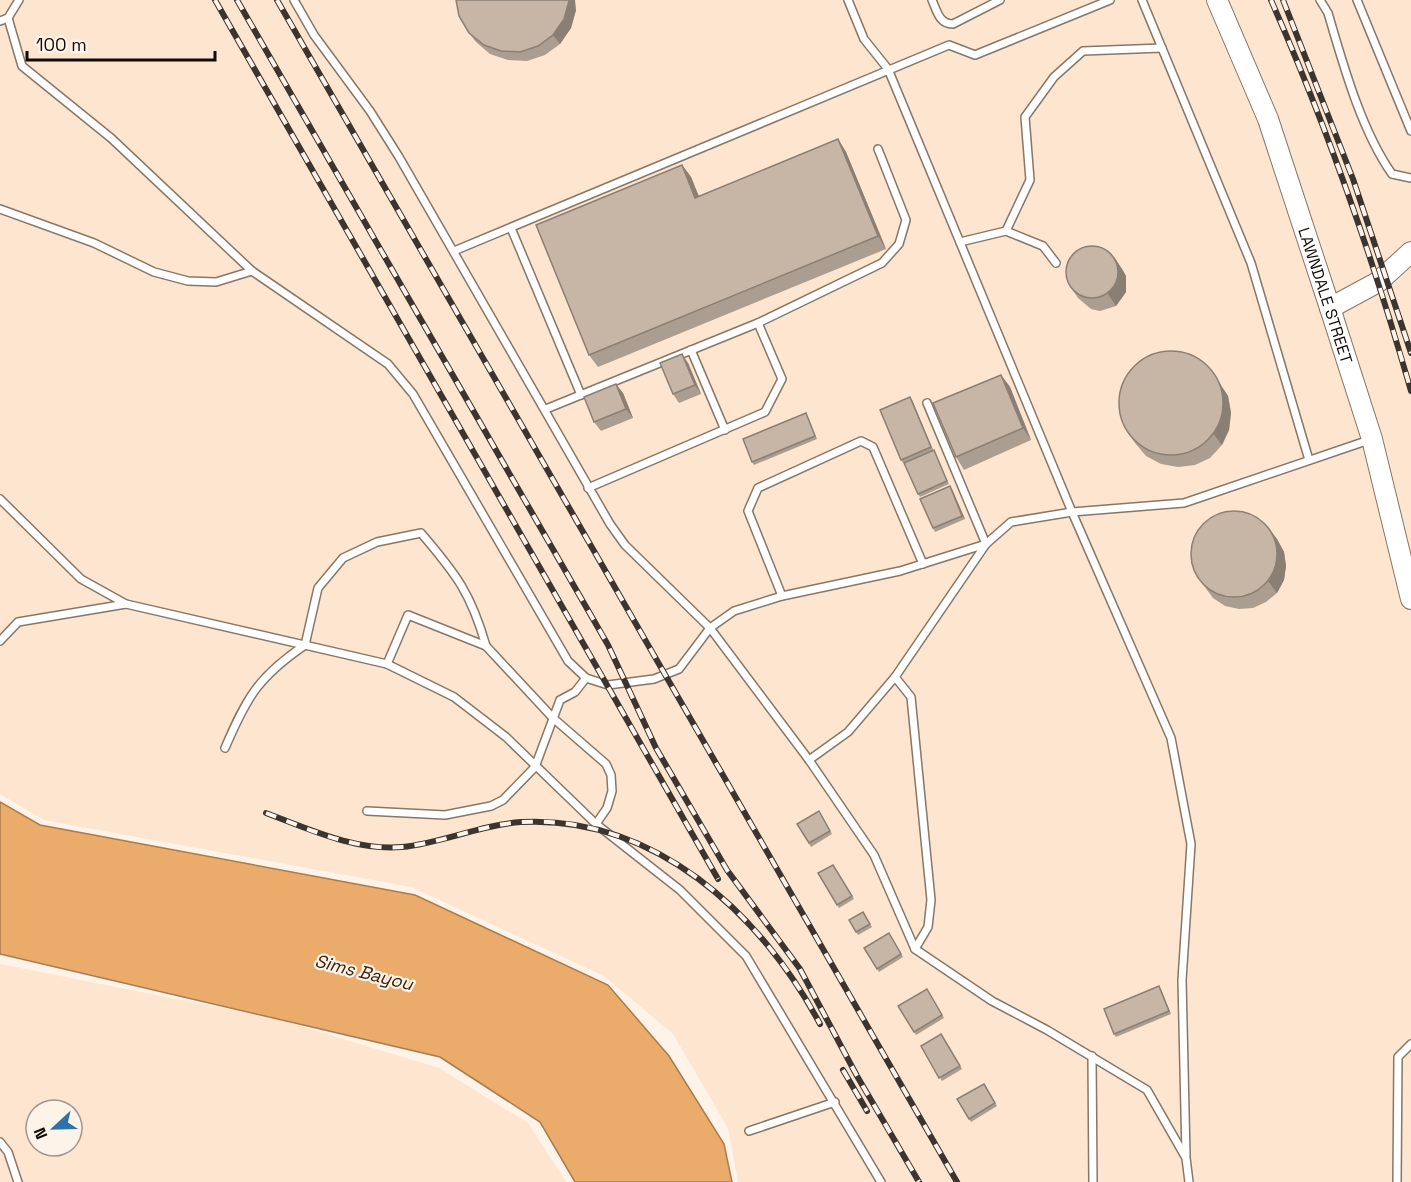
<svg xmlns="http://www.w3.org/2000/svg" width="1411" height="1182" font-family="'Space Grotesk',sans-serif">
<style>
.built{fill:#fde5cf;fill-rule:evenodd}
.water{fill:#ebab6b;stroke:#a97b4d;stroke-width:1.5}
.lines{fill:none;stroke-linecap:round;stroke-linejoin:round}
.service-casing{stroke:#867768;stroke-width:10}
.secondary-casing{stroke:#867768;stroke-width:22}
.service{stroke:#fff;stroke-width:7}
.secondary{stroke:#fff;stroke-width:20}
.rail-casing{stroke:#3b342f;stroke-width:6}
.rail{stroke:#fef3e9;stroke-width:4;stroke-dasharray:11;stroke-linecap:butt}
.wall{fill:#ab9d8f}
.shaded-wall{fill:#8b7f74}
.building{fill:#c7b6a6;stroke:#8b7f74;stroke-width:1.5}
.labels{text-anchor:middle;dominant-baseline:central;stroke-width:4.5;stroke-linejoin:round;paint-order:stroke}
.street-label{font-size:16px;fill:#100b06;stroke:#fef3e9}
.water-label{font-size:18px;font-style:italic;fill:#3c2306;stroke:#fef3e9}
</style>
<rect width="100%" height="100%" fill="#fef3e9"/>
<g class="built">
<path d="M0,0H1411V1182H738L728,1128L673,1034L604,976L411,887L44,820L0,794Z"/>
<path d="M0,964L277,1019L439,1068L528,1123L566,1182H0ZM36,1110H72V1146H36Z"/>
</g>
<path class="water" d="M0,802L40,825L415,895L608,985L669,1056L724,1144L732,1182H575L540,1122L440,1057L0,954Z"/>
<g class="lines">
<defs>
<g id="service">
<path d="M294,0L314,35L370,111L399,157L610,524L625,545L710,628L809,760L874,855L915,949L992,1001L1047,1030L1147,1090L1186,1158L1189,1182"/>
<path d="M848,0L864,39L888,69L1072,512L1171,738L1191,844L1182,980L1186,1155"/>
<path d="M932,0C937,11 939,24 953,24L1000,0"/>
<path d="M1142,0L1251,263L1309,460"/>
<path d="M1320,0L1328,13C1343,64 1361,130 1392,174L1411,178"/>
<path d="M1357,0L1411,131"/>
<path d="M8,18L22,66L111,138L252,271L388,364L413,394L568,661L586,678L608,685L654,679L679,669L710,628L734,611L782,596L900,571L986,544L1011,522L1072,512L1184,503L1369,440"/>
<path d="M0,21L8,18L19,0"/>
<path d="M0,209L94,243L154,272L188,281L216,282L252,271"/>
<path d="M511,228L581,395"/>
<path d="M1006,231L1030,180L1025,117L1054,77L1083,51L1162,48"/>
<path d="M960,242L1006,231L1043,246L1056,263"/>
<path d="M454,251L949,45L975,55L1110,0"/>
<path d="M691,350L725,430"/>
<path d="M546,409L758,323L882,263L899,244L906,220L878,149"/>
<path d="M588,488L765,412L782,379L758,323"/>
<path d="M0,499L81,579L126,604L387,664L454,697L506,737L596,824L680,890L746,956L881,1182"/>
<path d="M782,596L748,511L758,488L861,441L873,447L923,564"/>
<path d="M0,641L18,622L126,604"/>
<path d="M387,664L408,615L486,646L553,718L606,764L611,775L612,791L607,808L596,824"/>
<path d="M895,677L911,697L931,900L928,927L915,949"/>
<path d="M225,748C247,697 258,677 305,645L318,588L343,558L377,542L421,533C456,574 471,593 486,646"/>
<path d="M809,760L848,732L895,677L986,544L927,403"/>
<path d="M367,811L445,815L491,806L503,800L535,767L560,700L575,692L586,678"/>
<path d="M1092,1056L1093,1182"/>
<path d="M749,1131L835,1102"/>
<path d="M0,1142L8,1152L18,1182"/>
<path d="M1397,1182L1398,1057L1411,1044"/>
</g>
<g id="secondary">
<path id="s1" d="M1217,0L1268,119L1330,308L1372,439L1411,599"/>
<path d="M1330,308L1378,282L1411,252"/>
</g>
</defs>
<use href="#service" class="service-casing"/>
<use href="#secondary" class="secondary-casing"/>
<use href="#service" class="service"/>
<use href="#secondary" class="secondary"/>
<defs>
<g id="rail">
<path d="M215,0L718,879"/>
<path d="M237,0L608,645L656,748L727,870L800,969L857,1076L919,1182"/>
<path d="M277,0L957,1182"/>
<path d="M1271,0C1327,127 1373,258 1411,391"/>
<path d="M1283,0L1353,179L1411,353"/>
<path d="M266,813C309,829 355,851 402,847C442,843 480,825 521,822C654,815 761,913 820,1024"/>
<path d="M843,1070L867,1111"/>
</g>
</defs>
<use href="#rail" class="rail-casing"/>
<use href="#rail" class="rail"/>
</g>
<g class="wall">
<path d="M576,10L571,28L560,44L545,55L527,61L508,60L490,54L476,42L469,33Z"/>
<path d="M838,139L846,152L886,249L598,367L589,355L682,165L691,177L699,196Z"/>
<path d="M1114,257L1122,269L1126,276V292L1116,306L1100,311L1091,309L1078,298L1070,286Z"/>
<path d="M688,363L701,394L679,403L673,394Z"/>
<path d="M1001,375L1010,387L1031,440L964,470L956,457Z"/>
<path d="M1219,382L1228,396L1231,413L1229,430L1222,445L1210,458L1195,465L1178,467L1161,464L1146,456L1135,443L1127,431Z"/>
<path d="M623,393L633,418L601,431L594,422Z"/>
<path d="M912,400L933,450L903,463L901,460Z"/>
<path d="M808,417L817,439L754,465L752,462Z"/>
<path d="M934,450L949,484L920,497L918,494Z"/>
<path d="M950,486L965,519L935,532L933,528Z"/>
<path d="M1277,539L1284,552L1286,566L1284,580L1277,593L1266,602L1253,608L1239,609L1225,606L1213,598L1196,575Z"/>
<path d="M819,811L832,834L811,847L797,824Z"/>
<path d="M833,865L854,899L839,908L818,873Z"/>
<path d="M863,912L872,927L858,935L849,920Z"/>
<path d="M889,933L903,957L879,972L864,948Z"/>
<path d="M927,989L944,1018L916,1035L898,1006Z"/>
<path d="M1161,989L1171,1014L1116,1037L1114,1034Z"/>
<path d="M941,1034L962,1069L942,1081L921,1046Z"/>
<path d="M984,1084L997,1106L971,1122L957,1099Z"/>
</g>
<g class="shaded-wall">
<path d="M569,0H575L576,10L571,28L560,44L553,35Z"/>
<path d="M838,139L846,152L886,249L878,236Z"/>
<path d="M682,165L691,177L704,210L695,198Z"/>
<path d="M1114,257L1122,269L1126,276V292L1116,306L1108,294Z"/>
<path d="M682,354L688,363L701,394L695,385Z"/>
<path d="M1210,369L1228,396L1231,413L1229,430L1222,445L1213,433Z"/>
<path d="M1001,375L1010,387L1031,440L1023,428Z"/>
<path d="M616,384L623,393L633,418L626,409Z"/>
<path d="M910,397L912,400L933,450L931,447Z"/>
<path d="M950,486L952,489L965,519L962,516Z"/>
<path d="M1268,527L1277,539L1284,552L1286,566L1284,580L1277,593L1268,581Z"/>
</g>
<g class="building">
<path d="M456,0H569V1L564,19L553,35L538,46L520,52L501,51L484,45L469,33L459,16Z"/>
<path d="M838,139L878,236L589,355L536,225L682,165L695,198Z"/>
<circle cx="1092" cy="272" r="26"/>
<circle cx="1171" cy="403" r="52"/>
<path d="M682,354L695,385L673,394L660,363Z"/>
<path d="M1001,375L1023,428L956,457L933,403Z"/>
<path d="M616,384L626,409L594,422L584,397Z"/>
<path d="M910,397L931,447L901,460L880,410Z"/>
<path d="M806,413L815,436L752,462L743,439Z"/>
<path d="M934,450L947,481L918,494L904,463Z"/>
<path d="M950,486L962,516L933,528L920,499Z"/>
<circle cx="1234" cy="554" r="43"/>
<path d="M819,811L830,831L809,843L797,824Z"/>
<path d="M833,865L852,896L837,905L818,873Z"/>
<path d="M863,912L870,924L856,932L849,920Z"/>
<path d="M889,933L901,954L877,969L864,948Z"/>
<path d="M1159,986L1169,1011L1114,1034L1104,1009Z"/>
<path d="M927,989L942,1015L914,1032L898,1006Z"/>
<path d="M941,1034L960,1066L939,1078L921,1046Z"/>
<path d="M984,1084L995,1103L969,1119L957,1099Z"/>
</g>
<g class="labels">
<g class="street-label">
<text stroke="none"><textPath href="#s1" startOffset="315">LAWNDALE STREET</textPath></text>
</g>
<g class="water-label">
<text transform="translate(364 972) rotate(14)">Sims Bayou</text>
</g>
</g>
<g transform="translate(54 1128) rotate(248)"><circle r="28" fill="#fef3e9" stroke="#9f968e" stroke-width="1.5"/>
<path d="M0-4.5L10 22L0 15L-10 22Z" fill="#2e73a8"/>
<text y="-9" font-size="16" font-weight="bold" text-anchor="middle" fill="#100b06">N</text>
</g>
<path d="M27 51v9h188v-9" fill="none" stroke="#100b06" stroke-width="3"/>
<text x="36" y="51" font-size="18" fill="#100b06" stroke="#fef3e9" stroke-width="4.5" paint-order="stroke">100 m</text>
</svg>
